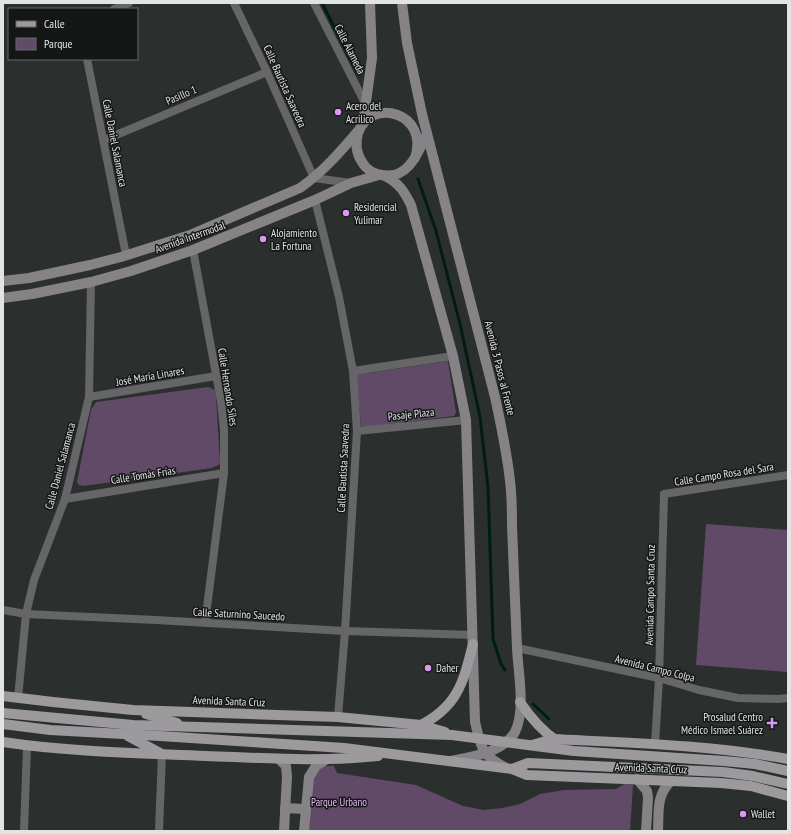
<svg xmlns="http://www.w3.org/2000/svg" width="791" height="834" font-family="'PT Sans Narrow',sans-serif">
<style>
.green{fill:#614a68}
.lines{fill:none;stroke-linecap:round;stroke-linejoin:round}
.stream{stroke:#001c16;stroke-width:3}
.street{stroke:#666567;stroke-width:8}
.secondary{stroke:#858386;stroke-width:10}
.primary{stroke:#9d9a9e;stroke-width:10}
.poi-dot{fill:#de98f3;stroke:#151717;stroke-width:1.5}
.labels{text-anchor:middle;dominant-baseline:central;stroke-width:3;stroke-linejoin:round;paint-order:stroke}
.street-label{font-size:11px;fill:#e0e4e3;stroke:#151717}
.poi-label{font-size:11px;fill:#e0e4e3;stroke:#151717;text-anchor:start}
.park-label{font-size:11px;fill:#e5b9f3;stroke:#151717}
</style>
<rect width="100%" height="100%" fill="#2b302f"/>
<g class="green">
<path d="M448,361L456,413L454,416L364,427L361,426L356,372L368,373Z"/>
<path d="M208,387L215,390L216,394L220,464L212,468L83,486L79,485L77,482L91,410L96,402Z"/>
<path d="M706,524L788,530V672L696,665Z"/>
<path d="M325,766H334L337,773L416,785L463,806L484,810L503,808L520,804L540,794L564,790L616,789L624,784L633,785L630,831H309L311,780L317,772Z"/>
</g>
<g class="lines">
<g class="stream">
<path d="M322,3L357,72"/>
<path d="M418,179L436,231L460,324L480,417L488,487L493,639L501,664L505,670"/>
<path d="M533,704L549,719"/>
</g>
<g class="street">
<path d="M234,3L267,72L314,178L351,183"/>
<path d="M314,3L366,105"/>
<path d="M114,9L129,3"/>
<path d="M87,59L126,255"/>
<path d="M104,140L267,72"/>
<path d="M315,200L339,297L353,371L357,431L345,631L338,717"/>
<path d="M193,250L221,401L224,430V473L205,623"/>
<path d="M353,371L453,356"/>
<path d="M89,397L216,376"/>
<path d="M357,431L466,420"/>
<path d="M65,499L224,473"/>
<path d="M3,610L26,614L156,620L345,631L473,635"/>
<path d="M517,648L659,678L699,690L738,698L778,699L788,698"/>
<path d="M18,698L26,614L34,580L65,499L89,397L91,282"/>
<path d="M655,745L659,678L664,494L788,475"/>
<path d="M24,831L27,746"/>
<path d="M159,831L162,754"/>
</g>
<g class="secondary">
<path d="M402,3L407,43L422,114L495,397C501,425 507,452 510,481C512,496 512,511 512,526C514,567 515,607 517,648C518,672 526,710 515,732C503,753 471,757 450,761"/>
<path d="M363,124L372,58L370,3"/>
<path d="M415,158C430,113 371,96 358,133C355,144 356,153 362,162C366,169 374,174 382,175C408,180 418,153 427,134"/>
<path d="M385,176C399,183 404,191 411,205L453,356L466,420L475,722C482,749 480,754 506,768"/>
<path d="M3,281L29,278L90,265L121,257L190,235L300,188C323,172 341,151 359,130"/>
<path d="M3,298L32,294L91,282L131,271L193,250L315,200L351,183L379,175"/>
<path d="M279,759L286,766L287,777L284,831"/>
<path d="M637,779L647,791L648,798L646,831"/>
<path d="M285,808L305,809"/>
<path d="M304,831L309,777L316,766L327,759"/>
<path d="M658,831C659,812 656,795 671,781"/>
</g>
<g class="primary">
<path d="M3,696L53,702L133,710L338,717L421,725L445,732"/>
<path d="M520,702C530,717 542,731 557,741"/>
<path d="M3,713L133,725L452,735L574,751L724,761L755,764L788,771"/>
<path d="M146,714L177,723"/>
<path d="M3,724L50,730L160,736L344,748L512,769L527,775L721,783L751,786L788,796"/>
<path d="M417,727C457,708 463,684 473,644"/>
<path d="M128,736L160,753"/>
<path d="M3,742C70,752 138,753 206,756C263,758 321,762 378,756"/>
<path d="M532,745L553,739C632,743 711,745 788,759"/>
<path d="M512,769L528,763L723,772L753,776L788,784"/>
</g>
</g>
<g class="poi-dot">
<circle cx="338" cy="112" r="4"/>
<circle cx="346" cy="213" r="4"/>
<circle cx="263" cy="239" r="4"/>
<circle cx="428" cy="668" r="4"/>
<path d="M770 717h4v4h4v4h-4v4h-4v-4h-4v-4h4z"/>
<circle cx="743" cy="814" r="4"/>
</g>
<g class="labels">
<g class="street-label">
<text transform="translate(350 49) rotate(63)">Calle Alameda</text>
<text transform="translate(285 86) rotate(66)">Calle Bautista Saavedra</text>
<text transform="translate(181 95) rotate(-23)">Pasillo 1</text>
<text transform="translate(115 143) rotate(79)">Calle Daniel Salamanca</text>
<text transform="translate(190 237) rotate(-20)">Avenida Intermodal</text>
<text transform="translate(500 368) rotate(76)">Avenida 3 Pasos al Frente</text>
<text transform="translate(150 376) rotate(-10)">José María Linares</text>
<text transform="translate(228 387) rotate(81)">Calle Hernando Síles</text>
<text transform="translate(411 414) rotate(-6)">Pasaje Plaza</text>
<text transform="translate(60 466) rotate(-75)">Calle Daniel Salamanca</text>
<text transform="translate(343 468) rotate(-87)">Calle Bautista Saavedra</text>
<text transform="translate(724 474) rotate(-9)">Calle Campo Rosa del Sara</text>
<text transform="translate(143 475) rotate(-9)">Calle Tomás Frías</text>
<text transform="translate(650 595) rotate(-89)">Avenida Campo Santa Cruz</text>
<text transform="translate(239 614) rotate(3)">Calle Saturnino Saucedo</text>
<text transform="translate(655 668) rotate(14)">Avenida Campo Colpa</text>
<text transform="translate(229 701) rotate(2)">Avenida Santa Cruz</text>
<text transform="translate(651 768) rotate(2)">Avenida Santa Cruz</text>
</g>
<g class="poi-label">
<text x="346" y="106">Acero del<tspan x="346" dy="13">Acrilico</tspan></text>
<text x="354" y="207">Residencial<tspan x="354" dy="13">Yulimar</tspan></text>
<text x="271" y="233">Alojamiento<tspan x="271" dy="13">La Fortuna</tspan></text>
<text x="436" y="668">Daher</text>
<text x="763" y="717" text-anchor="end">Prosalud Centro<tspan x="763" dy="13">Médico Ismael Suárez</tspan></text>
<text x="751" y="814">Wallet</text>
</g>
<g class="park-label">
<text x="339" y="802">Parque Urbano</text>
</g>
</g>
<rect width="791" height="834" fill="none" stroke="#e0e4e3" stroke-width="8"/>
<rect x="8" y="8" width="130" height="52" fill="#151717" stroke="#666969"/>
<rect x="16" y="21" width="20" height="6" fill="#9d9a9e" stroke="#666969"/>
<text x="44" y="28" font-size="12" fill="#e0e4e3">Calle</text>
<rect x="16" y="38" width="20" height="12" fill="#614a68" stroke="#666969"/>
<text x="44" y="48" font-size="12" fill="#e0e4e3">Parque</text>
</svg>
